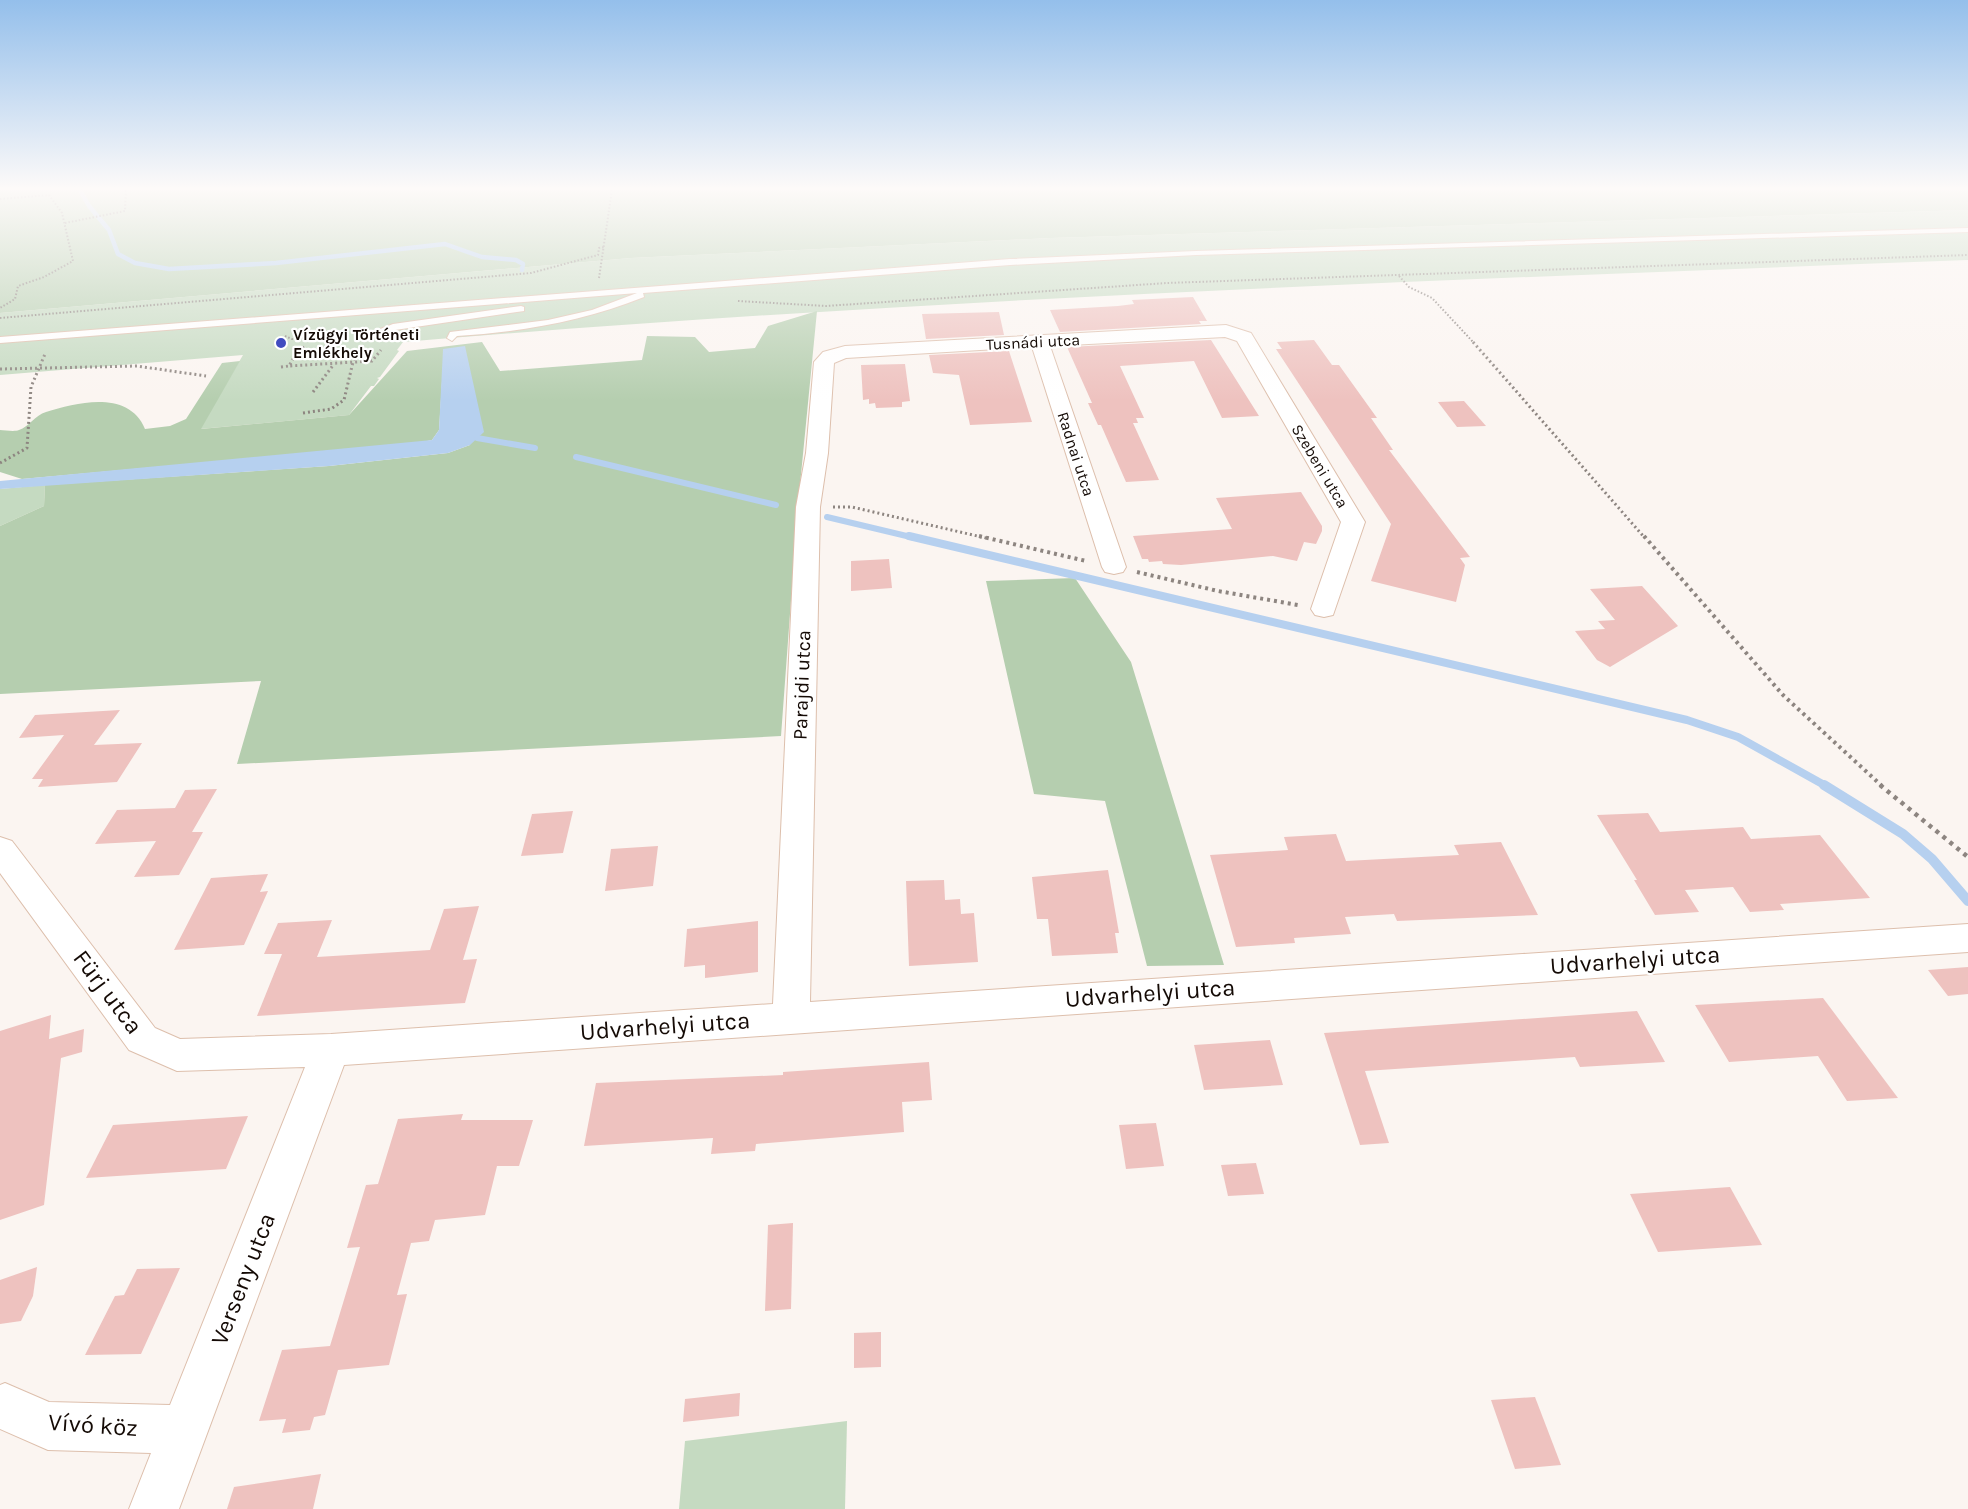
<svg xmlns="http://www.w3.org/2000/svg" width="1968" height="1509" font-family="Karla,sans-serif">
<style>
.green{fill:#c5dac1}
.forest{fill:#b5ceaf}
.water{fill:#b6d0ef}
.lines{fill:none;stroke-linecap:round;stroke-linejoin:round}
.stream-far3{stroke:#b6d0ef;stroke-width:4.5}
.stream-far2{stroke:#b6d0ef;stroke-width:6}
.stream-far1{stroke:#b6d0ef;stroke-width:8}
.stream{stroke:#b6d0ef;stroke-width:10}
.building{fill:#eec2bf}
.lane-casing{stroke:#ddbfac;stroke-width:2}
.street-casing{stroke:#ddbfac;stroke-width:2}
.path-far3{stroke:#8d8580;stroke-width:2;stroke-dasharray:1.5 2;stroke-linecap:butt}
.path-far2{stroke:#8d8580;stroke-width:3;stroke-dasharray:2 3;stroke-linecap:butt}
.path-far1{stroke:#8d8580;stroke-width:4;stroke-dasharray:3 4;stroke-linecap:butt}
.path{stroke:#8d8580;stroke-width:4.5;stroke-dasharray:4 5;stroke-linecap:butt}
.lane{fill:#fff;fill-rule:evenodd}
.street{fill:#fff;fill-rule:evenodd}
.poi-dot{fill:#414cc0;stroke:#fff;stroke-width:2}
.labels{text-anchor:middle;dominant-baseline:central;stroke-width:4.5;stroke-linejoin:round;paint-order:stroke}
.far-poi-label{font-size:16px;font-weight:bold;fill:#140a05;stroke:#fff;text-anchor:start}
.far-street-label{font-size:16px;fill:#140a05;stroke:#fff}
.street-label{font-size:20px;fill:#140a05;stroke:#fff}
.near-street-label{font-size:24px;fill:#140a05;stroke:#fff}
</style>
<rect width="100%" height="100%" fill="#fbf5f1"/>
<g class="green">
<path d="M1968,210V260C1446,280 923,298 403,342L397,350L399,351L380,377L377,378L379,379L374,386H371L349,415L200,429L243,355L0,375V313L631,258L1051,238Z"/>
<path d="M45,485L44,506L0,526V489Z"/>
<path d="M847,1421L845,1509H679L685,1441Z"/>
</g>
<g class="forest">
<path d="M0,190H1968V210L1051,238L631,258L0,313Z"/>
<path d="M817,311L798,505L781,736L237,764L261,681L0,694V526L44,506L45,485L329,466L448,453L470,445L444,349L439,430L432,440L412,444L22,479L0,472V430C5,430 14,432 19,430C29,427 35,415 46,412C78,402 129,390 145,429L170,426L186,419L222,363L240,361L201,429L349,415L407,351L482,342L500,371L642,360L647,336L695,337L709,352L755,348L768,326Z"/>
<path d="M1075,578L1131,662L1224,965L1147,966L1105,801L1034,794L986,581Z"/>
</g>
<path class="water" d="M465,346L484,432L470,445L448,453L329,466L0,489V481L432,440L439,430L443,349Z"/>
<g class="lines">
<path class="stream-far3" d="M80,190L89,206L109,230L118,254L135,263L169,269L276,263L445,244L482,257L516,260L523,264L522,270"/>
<g class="stream-far2">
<path d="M477,438L535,448"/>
<path d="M576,457L776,505"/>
<path d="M827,517L915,538"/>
</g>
<path class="stream-far1" d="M909,536L1687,720L1738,737L1826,786"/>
<path class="stream" d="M1824,785L1903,834L1932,859L1968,901"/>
</g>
<g class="building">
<path d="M1193,297L1207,321H1199L1201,324L1060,332L1050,310L1118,306L1134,304L1132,300Z"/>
<path d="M999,312L1004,335L926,339L922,314Z"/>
<path d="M1211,340L1259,416L1222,418L1194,361L1120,366L1144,418H1136L1138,423H1133L1159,480L1126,482L1101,425H1098L1088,403H1092L1067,347Z"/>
<path d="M1314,340L1332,365H1339L1377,418H1371L1393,450H1389L1470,557L1460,558L1465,565L1456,602L1371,581L1391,524L1276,349H1282L1277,342Z"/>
<path d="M1009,351L1032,422L970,425L959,375L933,373L929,355Z"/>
<path d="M905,364L910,401L902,402V407L876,408L875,403L869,404V399L863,400L861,365Z"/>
<path d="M1464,401L1486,426L1457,427L1438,402Z"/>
<path d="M1301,492L1322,526V531L1316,544L1304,542L1297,561L1273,556L1181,565L1163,564L1162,561L1149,562L1148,559H1142L1133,536L1232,529L1216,498Z"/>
<path d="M889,559L892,588L851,591V561Z"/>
<path d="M1642,586L1678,626L1610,667L1597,660L1575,631L1605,629L1598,621L1615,620L1590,589Z"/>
<path d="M120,710L94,745L142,743L117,782L38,787L43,779H32L64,735L19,738L35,715Z"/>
<path d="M217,789L192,832H203L179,875L134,877L156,841L95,844L117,810L175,808L185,790Z"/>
<path d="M573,811L563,853L521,856L532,814Z"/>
<path d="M1648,813L1660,832L1743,827L1751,839L1820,835L1870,898L1780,904L1784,910L1750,912L1733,887L1685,890L1699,912L1655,915L1634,880H1637L1597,815Z"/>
<path d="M1336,834L1346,861L1459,855L1454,845L1501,842L1538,915L1397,921L1394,914L1345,917L1351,934L1294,938L1295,943L1236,947L1210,855L1288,850L1284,837Z"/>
<path d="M658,846L653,886L605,891L611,849Z"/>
<path d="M1108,870L1119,933H1115L1118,953L1052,956L1048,919H1037L1032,877Z"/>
<path d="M268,874L260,892L268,891L244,945L174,950L211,878Z"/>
<path d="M944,880L945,900L960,899L961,914L974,913L978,962L909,966L906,881Z"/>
<path d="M479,906L463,960L477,959L465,1003L257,1016L282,954H264L278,923L332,920L317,957L430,950L444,909Z"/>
<path d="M758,921V972L705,978V965L684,967L687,929Z"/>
<path d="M1968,967V994L1948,996L1928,970Z"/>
<path d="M1823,998L1898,1098L1847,1101L1818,1056L1729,1062L1695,1005Z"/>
<path d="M1637,1011L1665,1062L1580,1067L1575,1057L1365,1071L1389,1143L1360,1145L1324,1033Z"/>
<path d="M51,1015L49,1039L84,1029L82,1052L61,1058L44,1205L0,1220V1031Z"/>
<path d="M1270,1040L1283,1085L1204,1090L1194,1045Z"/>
<path d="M929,1062L932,1100L902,1102L904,1132L756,1144L755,1151L711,1154L713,1138L584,1146L596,1083L783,1075V1072Z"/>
<path d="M463,1114L461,1120H533L519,1166H497L485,1215L435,1220L429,1241L411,1243L397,1295L407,1294L389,1365L338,1370L325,1415L314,1417L310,1430L282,1433L286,1419L259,1421L282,1350L330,1346L360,1247L347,1248L366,1185L378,1184L398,1119Z"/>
<path d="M248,1116L226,1169L86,1178L113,1125Z"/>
<path d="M1156,1123L1164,1166L1126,1169L1119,1125Z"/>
<path d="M1256,1163L1264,1194L1228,1196L1221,1165Z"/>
<path d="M1730,1187L1762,1245L1658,1252L1630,1194Z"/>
<path d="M793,1223L791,1309L765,1311L768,1225Z"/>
<path d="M37,1267L33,1296L21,1321L0,1324V1280Z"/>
<path d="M180,1268L141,1354L85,1355L115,1296L124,1295L137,1269Z"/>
<path d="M881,1332V1367L854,1368V1333Z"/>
<path d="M740,1393L739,1416L683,1422L685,1399Z"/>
<path d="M1535,1397L1561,1465L1515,1469L1491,1400Z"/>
<path d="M321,1474L313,1509H227L234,1487Z"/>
</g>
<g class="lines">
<defs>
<g id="lane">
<path d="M1968,228V232L1196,255L1010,265L643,293L644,297C584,321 522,332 457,336L452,341L447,338L450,332L548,320L592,310L637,293L0,343V337L1010,259L1196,251Z"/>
<path d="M521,306L524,307V311L395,330L365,340L360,337L393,324Z"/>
</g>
<path id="street" d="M1226,325L1251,333L1365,522L1333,615L1324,617L1315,615L1311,609L1341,522L1237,341L1225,337L1050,346L1126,567L1123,572L1114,574L1105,572L1102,567L1032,347L846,358L834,363L828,453L820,507L810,1002L1968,924V952L344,1065L179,1509H129L151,1453L48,1450L0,1429V1385L5,1383L49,1402L170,1405L305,1067L177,1071L129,1050L0,873V837L12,841L155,1028L180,1039L331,1034L773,1004L796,507L806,453L814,362L823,352L845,346Z"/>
</defs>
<use href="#lane" class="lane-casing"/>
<use href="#street" class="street-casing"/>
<g class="path-far3">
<path d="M0,199L49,195L62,213L73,261L44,277L18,286L15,299L0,308"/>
<path d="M65,223L125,211L126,190"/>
<path d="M1399,276L1409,287L1432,298L1474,343"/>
<path d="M599,278L612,190"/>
<path d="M738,301L826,306L1167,283L1968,255"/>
<path d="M0,318L531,273L598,255L599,248L605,247"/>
<path d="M285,336L292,339L349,334"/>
</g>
<g class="path-far2">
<path d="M1473,342L1645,538"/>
<path d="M293,348L298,350L289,366L372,361L381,350"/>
<path d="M298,350L307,346"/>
<path d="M281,367L289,366"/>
<path d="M0,369L137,366L206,376"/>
<path d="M313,392L334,364"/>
<path d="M303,413L331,409L344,400L353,362L359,352"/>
<path d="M0,463L27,448L31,387L45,354"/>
<path d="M833,507H852L986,538"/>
</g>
<g class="path-far1">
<path d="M979,536L1086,561"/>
<path d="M1644,536L1783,695L1882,786"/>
<path d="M1137,572L1218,591L1298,605"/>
</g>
<path class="path" d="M1880,785L1968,857"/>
<use href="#lane" class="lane"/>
<use href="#street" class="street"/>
</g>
<linearGradient id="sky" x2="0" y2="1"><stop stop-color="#94bfeb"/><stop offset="0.47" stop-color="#fdfaf9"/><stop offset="1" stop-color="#fdfaf9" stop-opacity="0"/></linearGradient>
<rect width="1968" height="401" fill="url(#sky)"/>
<circle class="poi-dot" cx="281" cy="343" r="6"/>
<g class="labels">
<g class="far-poi-label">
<text x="293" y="334">Vízügyi Történeti<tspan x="293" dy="18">Emlékhely</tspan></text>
</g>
<g class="far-street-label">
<text transform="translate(1033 342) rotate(-3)">Tusnádi utca</text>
<text transform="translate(1076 454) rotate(72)">Radnai utca</text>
<text transform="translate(1320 466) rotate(59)">Szebeni utca</text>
</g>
<g class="street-label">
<text transform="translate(802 685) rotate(-88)">Parajdi utca</text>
</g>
<g class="near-street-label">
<text transform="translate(1635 960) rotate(-4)">Udvarhelyi utca</text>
<text transform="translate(108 992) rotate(53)">Fürj utca</text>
<text transform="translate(1150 993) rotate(-4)">Udvarhelyi utca</text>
<text transform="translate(665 1026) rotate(-4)">Udvarhelyi utca</text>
<text transform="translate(243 1279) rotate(-69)">Verseny utca</text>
<text transform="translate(93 1425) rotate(4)">Vívó köz</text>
</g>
</g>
</svg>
